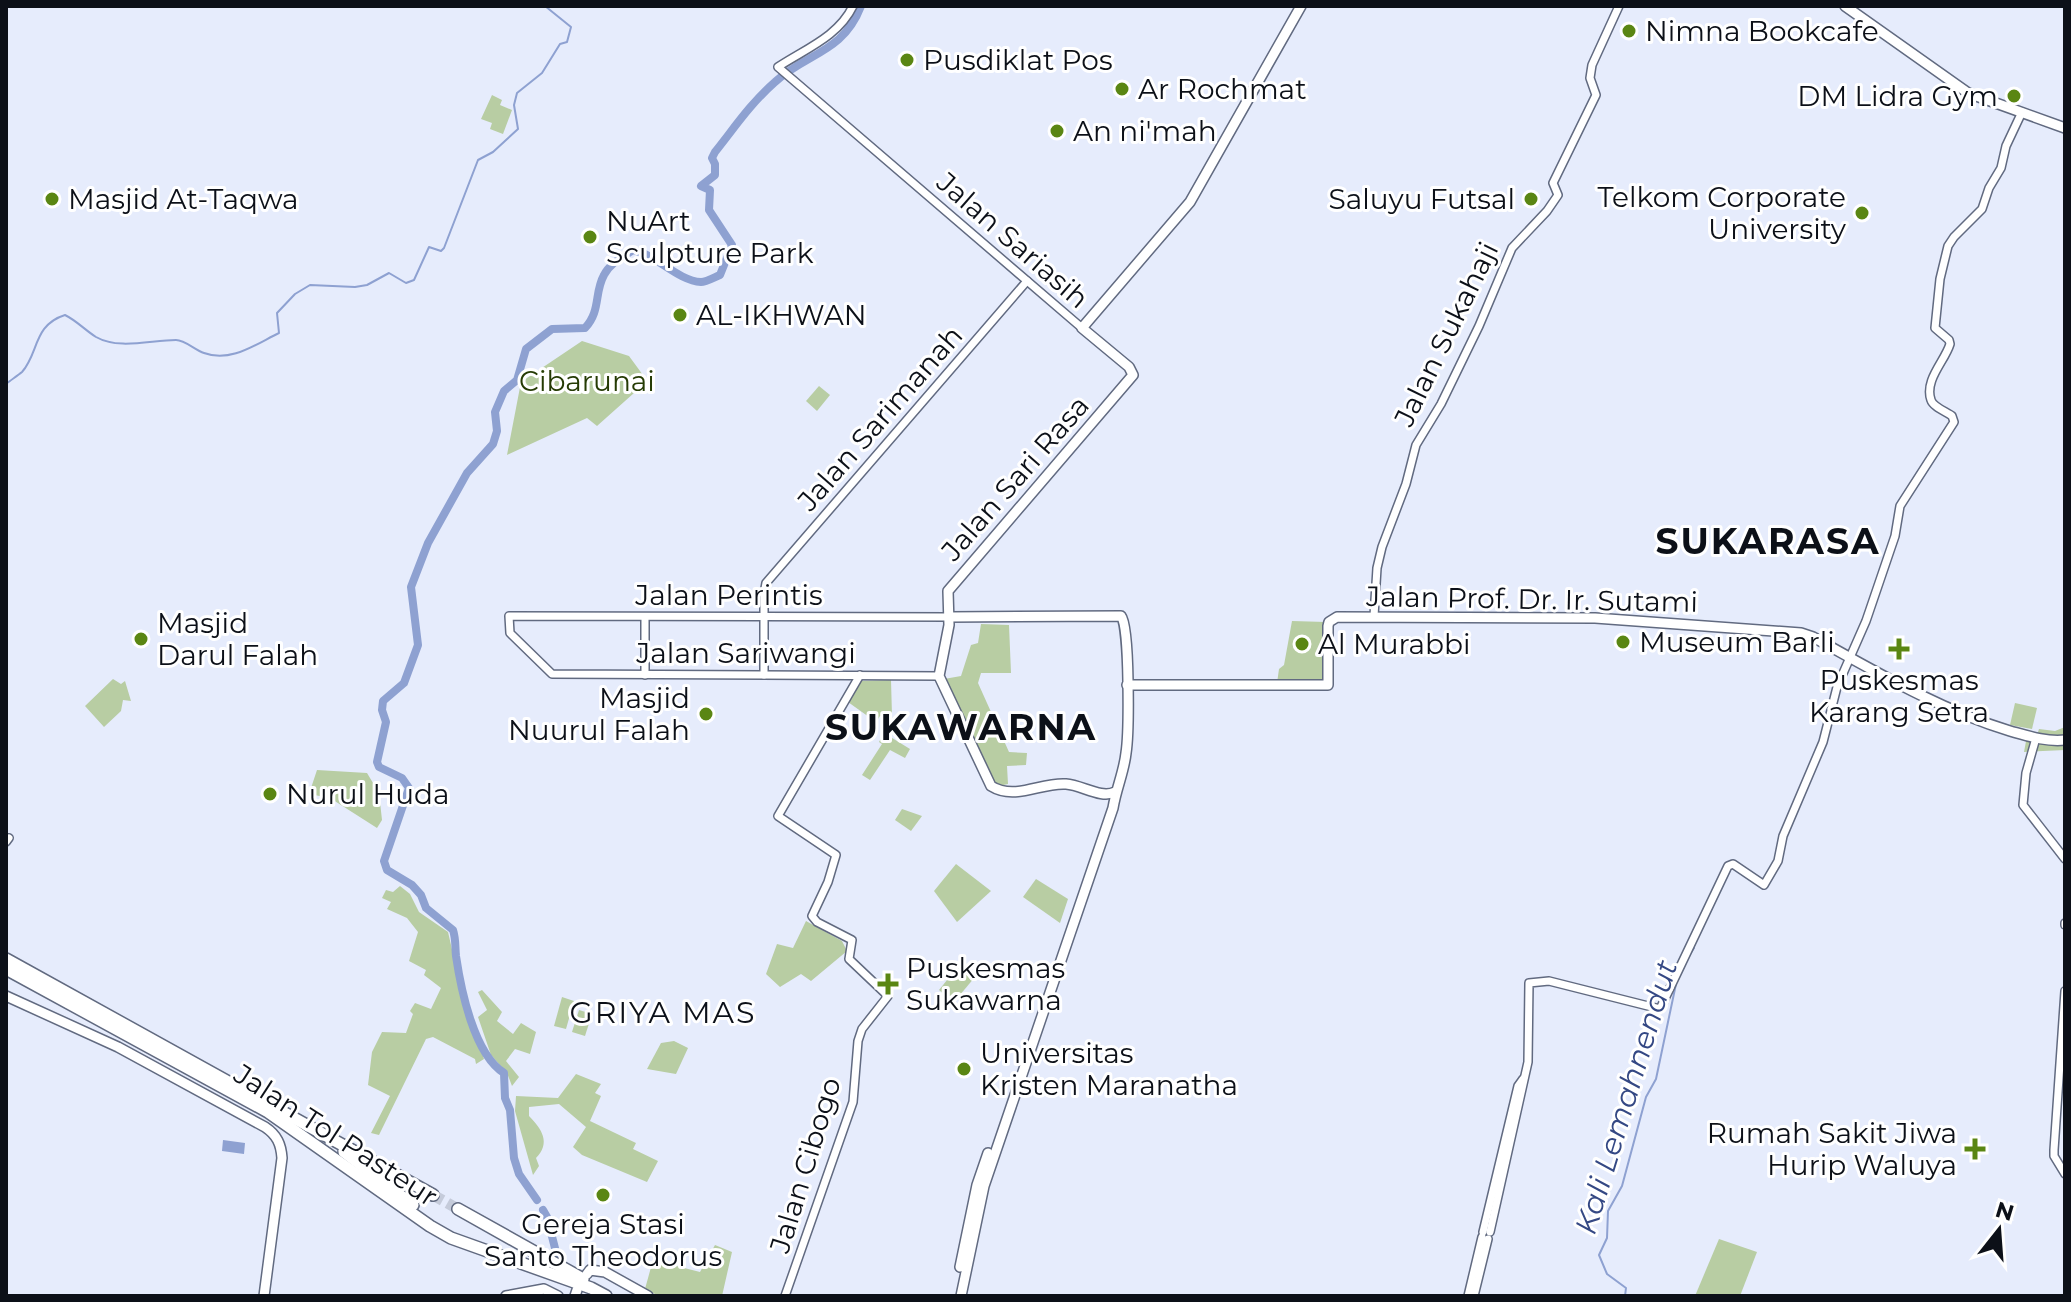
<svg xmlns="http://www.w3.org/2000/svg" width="2071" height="1302" font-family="Montserrat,sans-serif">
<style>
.green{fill:#b8cda3}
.water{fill:#8ea1d1}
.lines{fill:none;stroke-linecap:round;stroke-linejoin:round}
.stream{stroke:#8ea1d1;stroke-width:2}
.river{stroke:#8ea1d1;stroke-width:8}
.highway-tunnel{stroke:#c5cbda;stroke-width:11;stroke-dasharray:11 5.5;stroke-linecap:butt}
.minor-casing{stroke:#616a80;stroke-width:10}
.major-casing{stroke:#616a80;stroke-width:12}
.highway-casing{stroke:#616a80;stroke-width:14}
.minor{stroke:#fff;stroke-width:7}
.major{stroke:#fff;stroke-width:9}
.highway{stroke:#fff;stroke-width:11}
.poi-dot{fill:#5a8613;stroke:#fff;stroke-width:3}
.labels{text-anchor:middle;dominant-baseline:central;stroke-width:6;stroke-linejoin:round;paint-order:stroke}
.poi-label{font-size:28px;fill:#0c1018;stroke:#fff;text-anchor:start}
.street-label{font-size:28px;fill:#0c1018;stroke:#fff}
.park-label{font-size:28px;fill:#253b04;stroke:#fff}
.neighbourhood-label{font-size:30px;letter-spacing:2px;fill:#0c1018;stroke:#fff}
.water-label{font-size:30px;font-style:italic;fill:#344884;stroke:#fff}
.district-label{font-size:36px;font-weight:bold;letter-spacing:2px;fill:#0c1018;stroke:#fff}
</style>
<rect width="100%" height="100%" fill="#e6ecfc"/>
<g class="green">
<path d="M492,95L502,100L500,105L512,110L503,134L490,129L492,123L481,119Z"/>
<path d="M582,341L629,356L651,386L634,393L597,426L587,418L507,455L521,382Z"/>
<path d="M819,386L830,395L817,411L806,401Z"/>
<path d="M1292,621L1326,622L1325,683H1277L1279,669L1284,665Z"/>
<path d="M981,624L1009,625L1011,673H981L978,683L1009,752L1027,753L1026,765L1007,766L1008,784L999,786L990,777L944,679L961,676L971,645L978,643Z"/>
<path d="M113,679L121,684L125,681L131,701L123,700L121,711L104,727L85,706Z"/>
<path d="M891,680L892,716H880L876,722L848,702L860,681Z"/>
<path d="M2015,703L2037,708L2032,729L2010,725Z"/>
<path d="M2065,727V750L2024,752L2027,736L2036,738L2039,729L2055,731Z"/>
<path d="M884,733L910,749L905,758L890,750L870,780L862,775L882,744L879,742Z"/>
<path d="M317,770L367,773L379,793L382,820L377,828L330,798L309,794Z"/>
<path d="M902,809L922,816L911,831L895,820Z"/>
<path d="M956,864L991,891L957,922L934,891Z"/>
<path d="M1036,879L1068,899L1060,923L1023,897Z"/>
<path d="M400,886L410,894L419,912L448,932L463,997L484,1059L476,1064L475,1059L433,1037L426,1039L379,1135L371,1133L390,1096L368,1085L372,1052L382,1032L406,1033L413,1014L410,1011L415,1003L431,1009L441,988L424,975L426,970L409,961L418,932L407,918L387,909L391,902L382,898L386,890L393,892Z"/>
<path d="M806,921L842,941L847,951L811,981L801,974L780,987L766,974L777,944L793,948Z"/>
<path d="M960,964L975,977L954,1002L939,990Z"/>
<path d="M482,990L502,1012L497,1021L513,1034L521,1023L536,1032L530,1054L515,1049L506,1061L519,1077L512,1086L507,1073L491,1055L478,1017L487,1010L478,992Z"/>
<path d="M562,997L574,1001L566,1029L554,1026Z"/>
<path d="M579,1010L592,1014L585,1036L572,1032Z"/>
<path d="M674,1041L688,1048L676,1074L647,1069L661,1043Z"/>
<path d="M576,1074L601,1084L595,1093L601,1096L590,1121L636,1143L633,1149L658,1161L647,1182L582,1155L573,1147L586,1127L559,1104L529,1107V1116C542,1129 551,1143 536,1158L539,1166L533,1175L515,1111L516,1096L558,1098Z"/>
<path d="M1719,1239L1757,1252L1740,1296H1695Z"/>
<path d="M715,1245L732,1252L722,1296H659L645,1289L653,1260L700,1272Z"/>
</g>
<path class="water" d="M223,1140L245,1143L244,1154L222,1151Z"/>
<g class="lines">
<g class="stream">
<path d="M6,384C11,380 17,376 22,372C39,353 33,325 65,315C77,321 85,330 96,337C119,350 151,340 176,340C185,340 195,350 204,353C231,363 256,344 279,333L277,313L295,294L310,285L355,287L367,285L389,273L406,283L414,280L429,247L441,251L444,248L478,160L493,152L518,129L514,105L517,93L542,73L560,44L567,42L571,27L545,6"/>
<path d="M1688,957L1694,948"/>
<path d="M1625,1296L1626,1288L1607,1274L1599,1255L1607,1238L1608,1211L1622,1186L1646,1097L1656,1079L1676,984"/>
</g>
<g class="river">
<path d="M537,1200L519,1174L514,1158L510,1110L505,1098L504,1073C474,1054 461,990 456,956C455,947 456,939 453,930L426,908L421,895L412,885L387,870L384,861L409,788L402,778L379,767L377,762L386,722L382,710L383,701L404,683L418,645L411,587L428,543L467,473L493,444L497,431L495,412L504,391L517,380L526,349L552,329L585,328C601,311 594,293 604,275C610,263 623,257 633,250C655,254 678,281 701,282C706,282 715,277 720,275L732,245L709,210L710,190L701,186L715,175V164L712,158L715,152C735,127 750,104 775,82C806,53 843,53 861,6"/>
<path d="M543,1210L547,1217L557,1256"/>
</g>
<path class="highway-tunnel" d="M433,1195L458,1209"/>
<defs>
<g id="minor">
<path d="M853,6C838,37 805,49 778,67L1082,328"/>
<path d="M1374,616L1377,568L1382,547L1406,484L1416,445L1441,404L1479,326L1512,248L1547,211L1558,195L1553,183L1596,95L1590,78L1592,65L1619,6"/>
<path d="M645,675V617"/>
<path d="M764,675V594L766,583L1027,281"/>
<path d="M939,676L552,674L510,633L509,616L949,617"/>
<path d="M2036,738L2026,773L2023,805L2065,859"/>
<path d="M6,842L9,838"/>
<path d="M2065,923V925"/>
<path d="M2065,991L2054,1150V1156L2065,1174"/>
<path d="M1483,1232L1518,1086L1523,1079"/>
<path d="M1490,1232L1528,1062L1529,983L1549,981L1660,1009L1728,866L1733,864L1764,885L1778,861L1783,836L1823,742L1837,687L1866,621L1895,536L1900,506L1954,422L1952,416C1947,412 1933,407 1931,400C1924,380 1945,361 1950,344L1949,340L1935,328L1940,279L1948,246L1954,237L1982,209L1989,188L2001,168L2006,146L2022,112"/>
<path d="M785,1296L853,1102L858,1041L862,1029L888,996L849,959L852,940L817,922L812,916L828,882L836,855L778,816L860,675"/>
<path d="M1468,1296L1482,1237"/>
<path d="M1474,1296L1488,1239"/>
</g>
<g id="major">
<path d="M1845,6L1968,93L2065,128"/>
<path d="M949,617L1121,616C1130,627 1129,734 1126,753C1124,772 1116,789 1113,808L984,1186L961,1296"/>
<path d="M1127,685H1328V626L1329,622L1337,617L1595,618L1801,633L1813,637C1876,672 1940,710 2010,731C2028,736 2046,742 2065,740"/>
<path d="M1115,792C1101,799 1082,785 1066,784C1041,782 1015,801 991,786L939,676L949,625L948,591L1133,375L1129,367L1082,328L1190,202L1301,6"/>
<path d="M6,996L118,1047L265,1127C277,1135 281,1144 282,1158L264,1296"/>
<path d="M960,1267L977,1185L988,1153"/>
<path d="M587,1274L590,1270L605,1272L648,1296"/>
<path d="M506,1296L544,1289L558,1296"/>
<path d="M575,1296L577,1290"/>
</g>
<g id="highway">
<path d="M6,959L433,1195"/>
<path d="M6,969L268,1112L430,1226L451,1238L591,1288L606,1296"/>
<path d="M344,1152L413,1205"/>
<path d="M458,1209L583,1279"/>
</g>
</defs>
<use href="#minor" class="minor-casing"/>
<use href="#major" class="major-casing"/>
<use href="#highway" class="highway-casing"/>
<use href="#minor" class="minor"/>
<use href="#major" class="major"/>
<use href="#highway" class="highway"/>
</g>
<g class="poi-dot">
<circle cx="1629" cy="31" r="8"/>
<circle cx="907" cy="60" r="8"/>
<circle cx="1122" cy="89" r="8"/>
<circle cx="2014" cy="96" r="8"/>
<circle cx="1057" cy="131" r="8"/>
<circle cx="52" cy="199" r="8"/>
<circle cx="1531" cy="199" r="8"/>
<circle cx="1862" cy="213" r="8"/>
<circle cx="590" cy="237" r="8"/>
<circle cx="680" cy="315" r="8"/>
<circle cx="141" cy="639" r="8"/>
<circle cx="1623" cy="642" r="8"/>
<circle cx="1302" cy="644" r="8"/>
<path d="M1895 637h8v8h8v8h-8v8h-8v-8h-8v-8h8z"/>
<circle cx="706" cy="714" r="8"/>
<circle cx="270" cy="794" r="8"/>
<path d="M884 972h8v8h8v8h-8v8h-8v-8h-8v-8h8z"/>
<circle cx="964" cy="1069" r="8"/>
<path d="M1971 1137h8v8h8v8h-8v8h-8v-8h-8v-8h8z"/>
<circle cx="603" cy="1195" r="8"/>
</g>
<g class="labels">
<g class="poi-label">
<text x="1645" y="31">Nimna Bookcafe</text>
<text x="923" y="60">Pusdiklat Pos</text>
<text x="1138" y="89">Ar Rochmat</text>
<text x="1998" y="96" text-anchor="end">DM Lidra Gym</text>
<text x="1073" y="131">An ni'mah</text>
<text x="1846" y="197" text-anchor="end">Telkom Corporate<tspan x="1846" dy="32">University</tspan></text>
<text x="68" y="199">Masjid At-Taqwa</text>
<text x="1515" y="199" text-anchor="end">Saluyu Futsal</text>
<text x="606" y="221">NuArt<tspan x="606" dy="32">Sculpture Park</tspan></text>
<text x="696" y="315">AL-IKHWAN</text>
<text x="157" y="623">Masjid<tspan x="157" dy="32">Darul Falah</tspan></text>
<text x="1639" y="642">Museum Barli</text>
<text x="1318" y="644">Al Murabbi</text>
<text x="1899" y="680" text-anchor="middle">Puskesmas<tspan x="1899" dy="32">Karang Setra</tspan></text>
<text x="690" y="698" text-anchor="end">Masjid<tspan x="690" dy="32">Nuurul Falah</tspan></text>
<text x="286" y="794">Nurul Huda</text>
<text x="906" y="968">Puskesmas<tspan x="906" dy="32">Sukawarna</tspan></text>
<text x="980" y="1053">Universitas<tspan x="980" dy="32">Kristen Maranatha</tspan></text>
<text x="1957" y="1133" text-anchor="end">Rumah Sakit Jiwa<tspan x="1957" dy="32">Hurip Waluya</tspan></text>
<text x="603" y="1224" text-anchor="middle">Gereja Stasi<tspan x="603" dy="32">Santo Theodorus</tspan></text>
</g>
<g class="street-label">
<text transform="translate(1013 240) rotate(41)">Jalan Sariasih</text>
<text transform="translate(1446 334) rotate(-64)">Jalan Sukahaji</text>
<text transform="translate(880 418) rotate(-49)">Jalan Sarimanah</text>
<text transform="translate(1015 478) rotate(-49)">Jalan Sari Rasa</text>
<text x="729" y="595">Jalan Perintis</text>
<text transform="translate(1532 599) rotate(1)">Jalan Prof. Dr. Ir. Sutami</text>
<text x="746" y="653">Jalan Sariwangi</text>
<text transform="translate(336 1135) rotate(33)">Jalan Tol Pasteur</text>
<text transform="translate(805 1165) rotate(-73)">Jalan Cibogo</text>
</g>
<g class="park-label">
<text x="587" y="381">Cibarunai</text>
</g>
<g class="neighbourhood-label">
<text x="663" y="1012">GRIYA MAS</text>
</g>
<g class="water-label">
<text transform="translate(1626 1097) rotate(-73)">Kali Lemahnendut</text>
</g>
<g class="district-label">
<text x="1768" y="541">SUKARASA</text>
<text x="961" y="727">SUKAWARNA</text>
</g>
</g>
<rect width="2071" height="1302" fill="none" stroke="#0c1018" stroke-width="16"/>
<g transform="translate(1999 1230) rotate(17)" stroke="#ffffff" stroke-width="6" paint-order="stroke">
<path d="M0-6L14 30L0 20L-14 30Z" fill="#0c1018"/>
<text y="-12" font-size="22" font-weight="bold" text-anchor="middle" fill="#0c1018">N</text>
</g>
</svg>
